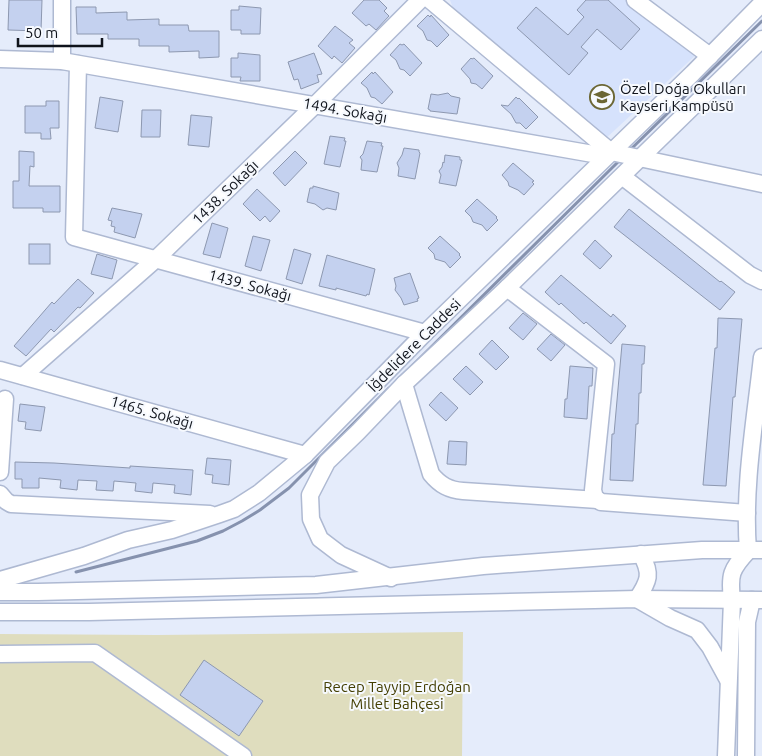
<svg xmlns="http://www.w3.org/2000/svg" width="762" height="756" font-family="Ubuntu,sans-serif">
<style>
.built{fill:#d6e2fc}
.park{fill:#dfddbe}
.lines{fill:none;stroke-linecap:round;stroke-linejoin:round}
.stream{stroke:#8692ae;stroke-width:3}
.building{fill:#c4d1ef;stroke:#8d98b0}
.minor-casing{stroke:#aeb9d2;stroke-width:19}
.minor{stroke:#fff;stroke-width:16}
.labels{text-anchor:middle;dominant-baseline:central;stroke-width:4;stroke-linejoin:round;paint-order:stroke}
.poi-label{font-size:15px;fill:#0f131b;stroke:#f6f9fe;text-anchor:start}
.street-label{font-size:15px;fill:#0f131b;stroke:#f6f9fe}
.park-label{font-size:15px;fill:#443f03;stroke:#f6f9fe}
</style>
<rect width="100%" height="100%" fill="#e5ecfb"/>
<path class="built" d="M450,0H629L698,53L603,141L453,8Z"/>
<path class="park" d="M463,632L462,756H0V634L157,635Z"/>
<g class="lines">
<g class="stream">
<path d="M630,150L762,21"/>
<path d="M408,370L620,160"/>
<path d="M76,572L197,541L223,531L242,521L260,510L289,488L389,388"/>
</g>
</g>
<g class="building">
<path d="M9,0H42L41,31L8,30Z"/>
<path d="M364,0H379L387,8L384,11L389,16L376,30L369,24L366,26L352,13Z"/>
<path d="M586,0H608L640,29L621,50L597,29L581,47L588,53L569,75L517,28L536,7L568,35L584,17L577,10Z"/>
<path d="M239,6L261,8L260,34H241V30H231V10H239Z"/>
<path d="M76,7H96V13L127,12V20L159,19V25H188L189,31H219V57L199,58V51L169,52V46H139V39H108V34H77Z"/>
<path d="M428,15L430,17L431,15L449,35L437,47L431,41L427,40L423,31L417,26Z"/>
<path d="M335,26L353,40L349,43L355,48L342,63L334,56L332,59L318,46Z"/>
<path d="M400,44L402,45L404,44L422,63L410,76L404,70L400,69L396,60L390,55Z"/>
<path d="M238,53L260,55V81H240L241,77H231V58H238Z"/>
<path d="M314,53L322,74L317,75L319,82L301,89L298,79L294,80L288,62Z"/>
<path d="M471,58L472,59L474,58L493,76L482,89L476,84L471,83L470,79L461,69Z"/>
<path d="M372,72L373,74L375,72L393,92L382,104L375,98L371,97L367,88L361,83Z"/>
<path d="M448,93L451,96L460,98L457,114L430,111V110L428,109L431,94L438,95Z"/>
<path d="M100,97L123,101L118,132L95,128Z"/>
<path d="M516,97L518,99L519,98L538,117L526,129L520,123H516L511,114L501,105L508,106Z"/>
<path d="M46,101H59V128H50L51,139H41V133H25V106H46Z"/>
<path d="M142,110H161L160,137H141Z"/>
<path d="M191,115L212,117L209,147L188,145Z"/>
<path d="M330,136L345,138L344,141H346L340,167L324,164Z"/>
<path d="M367,141L382,143L381,146H383L377,172L361,170L362,160L360,157L363,154Z"/>
<path d="M404,148L419,150V152L420,153L415,179L398,176L399,168L397,163L402,155Z"/>
<path d="M19,151L34,152V167L30,166L29,186H60V212H43V208H13V181H19Z"/>
<path d="M295,151L307,163L285,186L273,173Z"/>
<path d="M445,155L460,157V160H462L456,186L439,183L441,175L439,171L442,167L443,162L444,163Z"/>
<path d="M513,163L534,181L532,182L534,184L524,195L518,190L509,186L508,182L502,175Z"/>
<path d="M313,186L339,193L336,210L327,208L323,210L315,204L307,202L310,188H313Z"/>
<path d="M257,189L280,211L270,222L265,216L260,221L243,204Z"/>
<path d="M477,199L497,217L496,218L498,220L487,231L482,225L473,222L471,217L465,211Z"/>
<path d="M112,208L142,214L135,238L114,232L115,227L111,226L112,221L108,220Z"/>
<path d="M629,209L720,282L721,281L735,292L720,310L614,227Z"/>
<path d="M212,223L228,228L220,258L203,254Z"/>
<path d="M253,236L270,240L261,271L245,266Z"/>
<path d="M440,236L460,254L459,255L461,257L450,268L445,262L435,259L434,254L428,248Z"/>
<path d="M595,240L612,256L600,269L583,254Z"/>
<rect x="29" y="244" width="21" height="20"/>
<path d="M294,249L311,254L302,284L286,279Z"/>
<path d="M97,254L117,260L112,279L91,274Z"/>
<path d="M327,255L375,269L369,295L367,294L366,296L336,288V290L319,286Z"/>
<path d="M410,273L419,298L417,299L418,301L404,305L401,298L395,290L396,286L394,278Z"/>
<path d="M561,275L611,317L613,314L626,326L611,344L586,322L584,324L561,303L559,305L545,292Z"/>
<path d="M78,279L94,293L80,308L78,307L54,332L51,329L26,356L14,346L52,302L54,304Z"/>
<path d="M523,313L537,324L523,340L509,328Z"/>
<path d="M718,318L742,319L735,397H733L726,486L703,485L715,348H717Z"/>
<path d="M551,334L565,345L551,361L537,349Z"/>
<path d="M492,340L509,357L496,370L479,354Z"/>
<path d="M622,344L645,346L644,364H642L641,393H639L638,424H636L633,481L610,480L612,434H614Z"/>
<path d="M466,366L483,382L470,395L453,379Z"/>
<path d="M570,366L593,368L592,386H589L587,419L564,417L565,399H567Z"/>
<path d="M441,392L458,408L446,421L429,405Z"/>
<path d="M20,404L45,407L41,431L25,429L26,422L18,421Z"/>
<path d="M449,441L467,442L466,465L447,464Z"/>
<path d="M207,458L231,460L229,485L212,483L213,475L205,474Z"/>
<path d="M15,462L54,463L130,468V466L193,470L191,495L174,493L175,485L153,483L152,493L135,491L136,483L114,481L113,491L96,490L97,481L78,480L77,490L60,488L61,480L39,478V488H22V479H15Z"/>
<path d="M204,660L263,701L239,736L180,695Z"/>
</g>
<g class="lines">
<defs>
<g id="minor">
<path d="M62,0V61"/>
<path d="M430,0L611,152L762,184"/>
<path d="M635,0L710,56"/>
<path d="M0,59L62,61L593,154L611,152"/>
<path d="M78,64L74,237L425,333"/>
<path d="M623,177L750,275L762,281"/>
<path d="M507,288L606,364L593,490L595,498L601,502L747,513"/>
<path d="M0,370L305,455"/>
<path d="M23,376L156,259L315,105L420,0"/>
<path d="M404,384L431,474C440,485 449,490 463,491L598,500"/>
<path d="M0,472L5,399"/>
<path d="M0,494L6,501L11,504L210,514"/>
<path d="M641,554C652,574 649,581 637,599L670,618L697,630L710,647L728,680"/>
<path d="M391,578L341,555L320,539L311,519L310,495L327,462L358,432L404,384L507,288L762,39"/>
<path d="M0,580L84,556L128,540L172,530L220,514L234,509L259,493L305,455L425,333L693,73L762,3"/>
<path d="M0,592H38L316,585L483,566L702,550H762"/>
<path d="M0,612H89L637,599L762,600"/>
<path d="M0,654L95,653L243,756"/>
<path d="M726,756L732,600C729,575 731,569 748,551C743,487 755,421 762,357"/>
<path d="M746,756L747,622L752,600"/>
</g>
</defs>
<use href="#minor" class="minor-casing"/>
<use href="#minor" class="minor"/>
</g>
<defs>
<symbol id="school-ring" viewBox="-11 -11 22 22"><circle r="9.5" fill="#f6f9fe" stroke="#6c6734" stroke-width="1.5"/><path d="M0-5L7-2L0 1L-7-2ZM-4 1L0 2.5L4 1V4Q0 6-4 4Z" fill="#6c6734"/></symbol>
</defs>
<g fill-rule="evenodd">
<use href="#school-ring" x="588" y="83" width="28" height="28"/>
</g>
<g class="labels">
<g class="poi-label">
<text x="620" y="88">Özel Doğa Okulları<tspan x="620" dy="17">Kayseri Kampüsü</tspan></text>
</g>
<g class="street-label">
<text transform="translate(345 110) rotate(10)">1494. Sokağı</text>
<text transform="translate(225 192) rotate(-44)">1438. Sokağı</text>
<text transform="translate(250 285) rotate(15)">1439. Sokağı</text>
<text transform="translate(414 345) rotate(-45)">İğdelidere Caddesi</text>
<text transform="translate(152 412) rotate(16)">1465. Sokağı</text>
</g>
<g class="park-label">
<text x="397" y="686">Recep Tayyip Erdoğan<tspan x="397" dy="17">Millet Bahçesi</tspan></text>
</g>
</g>
<path d="M18 38v8h84v-8" fill="none" stroke="#0f131b" stroke-width="2.5"/>
<text x="25" y="38" font-size="15" fill="#0f131b" stroke="#f6f9fe" stroke-width="4" paint-order="stroke">50 m</text>
</svg>
